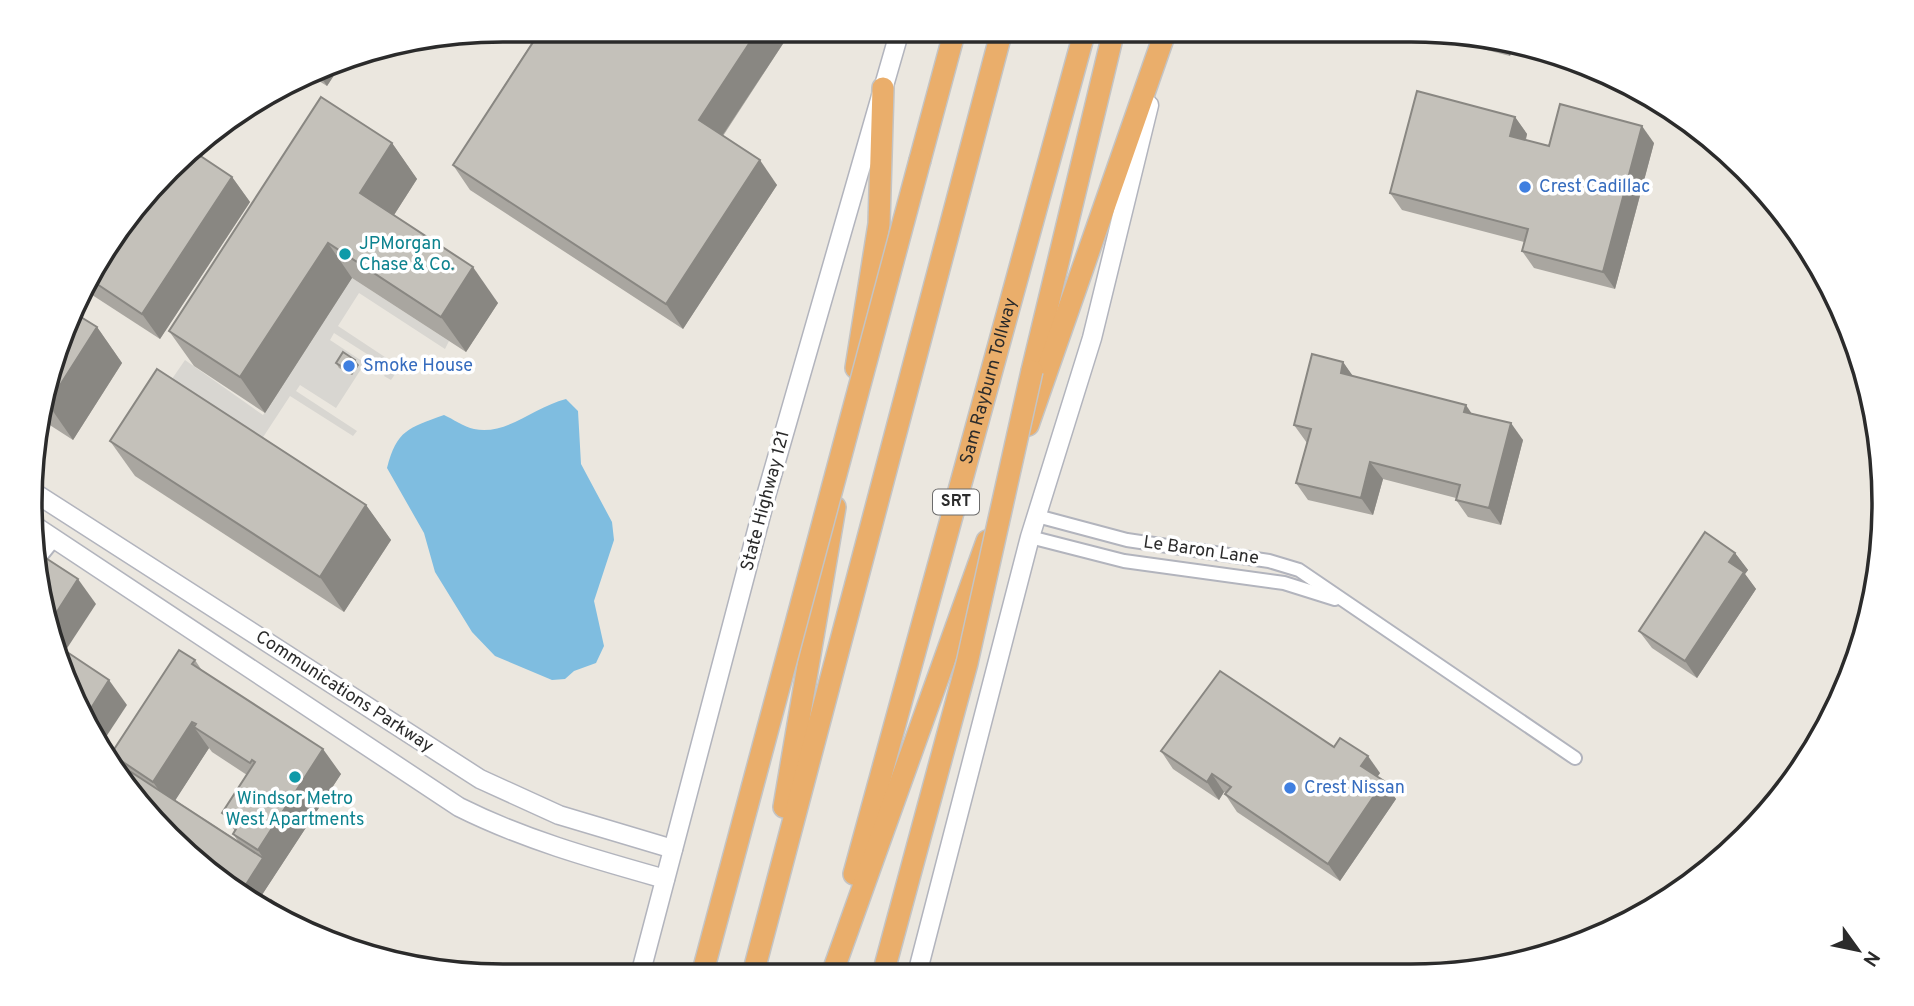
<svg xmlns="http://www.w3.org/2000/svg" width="1914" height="1006" font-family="Overpass,sans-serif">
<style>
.plaza{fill:#d8d6d1}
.water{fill:#7fbde0}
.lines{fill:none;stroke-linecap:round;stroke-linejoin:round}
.street-casing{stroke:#b2b4bd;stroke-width:16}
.secondary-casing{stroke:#b2b4bd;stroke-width:21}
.highway-casing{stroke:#c4c4c4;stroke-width:24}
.street{stroke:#fff;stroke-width:12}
.secondary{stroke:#fff;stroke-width:18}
.highway{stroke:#eaae6b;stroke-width:21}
.highway-bridge-casing{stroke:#c4c4c4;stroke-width:24;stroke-linecap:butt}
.highway-bridge{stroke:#eaae6b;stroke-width:21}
.wall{fill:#a9a6a0;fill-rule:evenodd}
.shaded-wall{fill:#898782}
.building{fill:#c4c1ba;stroke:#898782;stroke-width:2}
.shop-dot{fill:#3f7fe0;stroke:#fff;stroke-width:2.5}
.culture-dot{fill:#0f9aa8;stroke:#fff;stroke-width:2.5}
.labels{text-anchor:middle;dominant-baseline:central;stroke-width:7;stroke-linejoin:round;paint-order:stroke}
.shield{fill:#fff;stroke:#6b6b6b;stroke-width:2}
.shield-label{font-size:16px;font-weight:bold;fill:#2b2b2b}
.shop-label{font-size:18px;fill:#366cbe;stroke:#fff;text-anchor:start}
.culture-label{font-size:18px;fill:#0d838f;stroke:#fff;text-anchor:start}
.street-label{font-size:18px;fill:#2b2b2b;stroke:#fff}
.rim{fill:none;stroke:#2b2b2b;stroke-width:3.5}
</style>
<rect width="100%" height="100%" fill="#ebe7df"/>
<path class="plaza" d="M352,278L449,341L445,349L359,293L338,326L400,367L391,380L384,376L389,368L334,333L330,340L365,363L336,408L300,385L296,391L357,431L353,436L290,396L254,451L126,446L185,360L263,415Z"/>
<path class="water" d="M566,399L578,411L581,464L612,522L614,540L594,601L604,646L596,663L574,671L565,679L552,680L495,656L472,632L435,572L424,533L387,468C397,430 408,428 444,415C453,419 464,427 474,429C506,436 534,407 566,399Z"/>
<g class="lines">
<defs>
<g id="street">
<path d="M1037,516L1127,540L1269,561L1299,570L1575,758"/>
<path d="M1030,537L1124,561L1284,583L1335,599"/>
<path d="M37,561L54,540"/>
</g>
<g id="secondary">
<path d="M35,493L480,779L559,815L673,849"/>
<path d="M32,524L459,807C525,840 594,859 665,879"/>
<path d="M917,974L1030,537L1092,338L1149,105"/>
<path d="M640,975L766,496L900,30"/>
</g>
<g id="highway">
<path d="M920,160L955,30"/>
<path d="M856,368L879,224L883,88"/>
<path d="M1032,371L1114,30"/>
<path d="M1028,425L1166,30"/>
<path d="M784,807L835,507"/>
<path id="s1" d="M854,874L1085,30"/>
<path d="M753,974L1002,30"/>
<path d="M832,974L987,541"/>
</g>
</defs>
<use href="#street" class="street-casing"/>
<use href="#secondary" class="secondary-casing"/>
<use href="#highway" class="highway-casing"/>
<use href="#street" class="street"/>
<use href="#secondary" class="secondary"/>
<use href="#highway" class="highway"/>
<defs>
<g id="highway-bridge">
<path d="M883,974L967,663L1032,371"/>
<path d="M702,975L920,160"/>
</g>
</defs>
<use href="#highway-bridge" class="highway-bridge-casing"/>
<use href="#highway-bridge" class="highway-bridge"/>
</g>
<g class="wall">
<path d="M540,30H792L723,136L777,185L683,329L470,190L453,165Z"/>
<path d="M1456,33L1514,43L1510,56L1463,44Z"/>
<path d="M346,57L327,86L311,76Z"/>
<path d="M1515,117L1527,134L1526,140L1549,146L1654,143L1615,289L1534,268L1522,251L1524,242L1402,210L1390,193Z"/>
<path d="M392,143L417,179L394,215L498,303L466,352L352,278L265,413L194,366L169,331Z"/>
<path d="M232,177L250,202L160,339L86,291L109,240Z"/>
<path d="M97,327L122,363L73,440L42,420L46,381Z"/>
<path d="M1343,362L1353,377L1472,414L1523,440L1501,525L1468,517L1456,500V498L1383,479L1373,515L1308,500L1296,483L1307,443L1294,425Z"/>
<path d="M336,363L359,365L352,375L339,368Z"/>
<path d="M110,441L366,505L391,540L344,612L135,476Z"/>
<path d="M1735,553L1748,570L1745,574L1756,589L1697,678L1652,648L1639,631Z"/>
<path d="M195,660L201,669L341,774L256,904L215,879L127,778L111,754ZM209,748L212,752L247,775L222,813L235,831L233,834L238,841L175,800Z"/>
<path d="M1161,751L1380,773L1377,777L1396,799L1340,881L1237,812L1225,794L1226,793L1224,792L1219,800L1173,769Z"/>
</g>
<g class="shaded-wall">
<path d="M758,30H792L716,145L699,120Z"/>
<path d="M1499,40L1514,43L1510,56Z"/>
<path d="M346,57L327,86L318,73Z"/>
<path d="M1515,117L1527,134L1522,153L1510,136Z"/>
<path d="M1642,126L1654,143L1615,289L1603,272Z"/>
<path d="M392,143L417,179L385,229L360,193Z"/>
<path d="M760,160L777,185L683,329L666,304Z"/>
<path d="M232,177L250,202L160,339L142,314Z"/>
<path d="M328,243L352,278L265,413L240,377Z"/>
<path d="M473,267L498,303L466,352L441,317Z"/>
<path d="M97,327L122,363L73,440L48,404Z"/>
<path d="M355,360L359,365L352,375L349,371Z"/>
<path d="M1343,362L1355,379L1341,373Z"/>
<path d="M1466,405L1478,423L1464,412Z"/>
<path d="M1511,423L1523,440L1501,525L1489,508Z"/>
<path d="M1370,462L1383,479L1373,515L1361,498Z"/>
<path d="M366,505L391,540L344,612L320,577Z"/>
<path d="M1735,553L1748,570L1745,574L1756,589L1697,678L1685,661L1729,562Z"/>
<path d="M78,579L96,604L60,659L51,621Z"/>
<path d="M109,680L127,705L102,743L86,716Z"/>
<path d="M192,722L197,729L194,727L209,748L171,807L153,782Z"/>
<path d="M323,749L341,774L256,904L240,894L263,858L258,850Z"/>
<path d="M1368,756L1380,773L1373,783L1361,766Z"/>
<path d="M1212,774L1224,792L1219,800L1207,782Z"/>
<path d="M1384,781L1396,799L1340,881L1328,864Z"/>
</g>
<g class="building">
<path d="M541,30H758L699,120L760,160L666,304L453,165Z"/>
<path d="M1417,91L1515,117L1510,136L1549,146L1560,104L1642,126L1603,272L1522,251L1528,229L1390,193Z"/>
<path d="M321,97L392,143L360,193L473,267L441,317L328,243L240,377L169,331Z"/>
<path d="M193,151L232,177L142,314L91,280L109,240Z"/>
<path d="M76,314L97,327L48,404L44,402L46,381Z"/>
<path d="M343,352L355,360L349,371L336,363Z"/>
<path d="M1312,354L1343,362L1341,373L1466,405L1464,412L1511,423L1489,508L1456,500L1460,485L1370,462L1361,498L1296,483L1311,429L1294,425Z"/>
<path d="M157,369L366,505L320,577L110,441Z"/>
<path d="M1705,532L1735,553L1729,562L1744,572L1685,661L1639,631Z"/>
<path d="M38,553L78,579L51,621L36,557Z"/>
<path d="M64,650L109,680L86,716L66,684L60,657Z"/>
<path d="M179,650L195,660L192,664L323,749L258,850L233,834L239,824L222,813L255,762L252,760L250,763L194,727L196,724L192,722L153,782L111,754Z"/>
<path d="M1220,671L1334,747L1340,738L1368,756L1361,766L1384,781L1328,864L1225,794L1231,787L1212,774L1207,782L1161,751Z"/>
<path d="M131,772L263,858L240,894L215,879L147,815L126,781Z"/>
<path d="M271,900L336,943L293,927L265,910Z"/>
</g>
<g class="shop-dot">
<circle cx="1525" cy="187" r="7"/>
<circle cx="349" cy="366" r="7"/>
<circle cx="1290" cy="788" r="7"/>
</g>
<g class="culture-dot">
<circle cx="345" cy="254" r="7"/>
<circle cx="295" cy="777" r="7"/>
</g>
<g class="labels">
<rect class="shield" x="933" y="489.5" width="46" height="25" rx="5"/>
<g class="shield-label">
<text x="956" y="502">SRT</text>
</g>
<g class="shop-label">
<text x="1539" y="187">Crest Cadillac</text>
<text x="363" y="366">Smoke House</text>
<text x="1304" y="788">Crest Nissan</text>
</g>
<g class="culture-label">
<text x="359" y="244">JPMorgan<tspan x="359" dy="21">Chase &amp; Co.</tspan></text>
<text x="295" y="799" text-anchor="middle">Windsor Metro<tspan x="295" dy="21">West Apartments</tspan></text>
</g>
<g class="street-label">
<text stroke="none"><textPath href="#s1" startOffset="511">Sam Rayburn Tollway</textPath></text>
<text transform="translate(766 501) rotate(-75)">State Highway 121</text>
<text transform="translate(1201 551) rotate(8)">Le Baron Lane</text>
<text transform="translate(344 692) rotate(33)">Communications Parkway</text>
</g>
</g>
<path d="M0 0H1914V1006H0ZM503 42H1411A461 461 0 0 1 1872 503V503A461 461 0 0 1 1411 964H503A461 461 0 0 1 42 503V503A461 461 0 0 1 503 42Z" fill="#fff" fill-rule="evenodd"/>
<path class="rim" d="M503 42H1411A461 461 0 0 1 1872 503V503A461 461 0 0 1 1411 964H503A461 461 0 0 1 42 503V503A461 461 0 0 1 503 42Z"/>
<g transform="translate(1858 950) rotate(123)" stroke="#ffffff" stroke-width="5" paint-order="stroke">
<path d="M0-5L12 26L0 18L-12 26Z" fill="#2b2b2b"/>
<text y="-10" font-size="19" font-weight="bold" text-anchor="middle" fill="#2b2b2b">N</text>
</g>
</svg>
